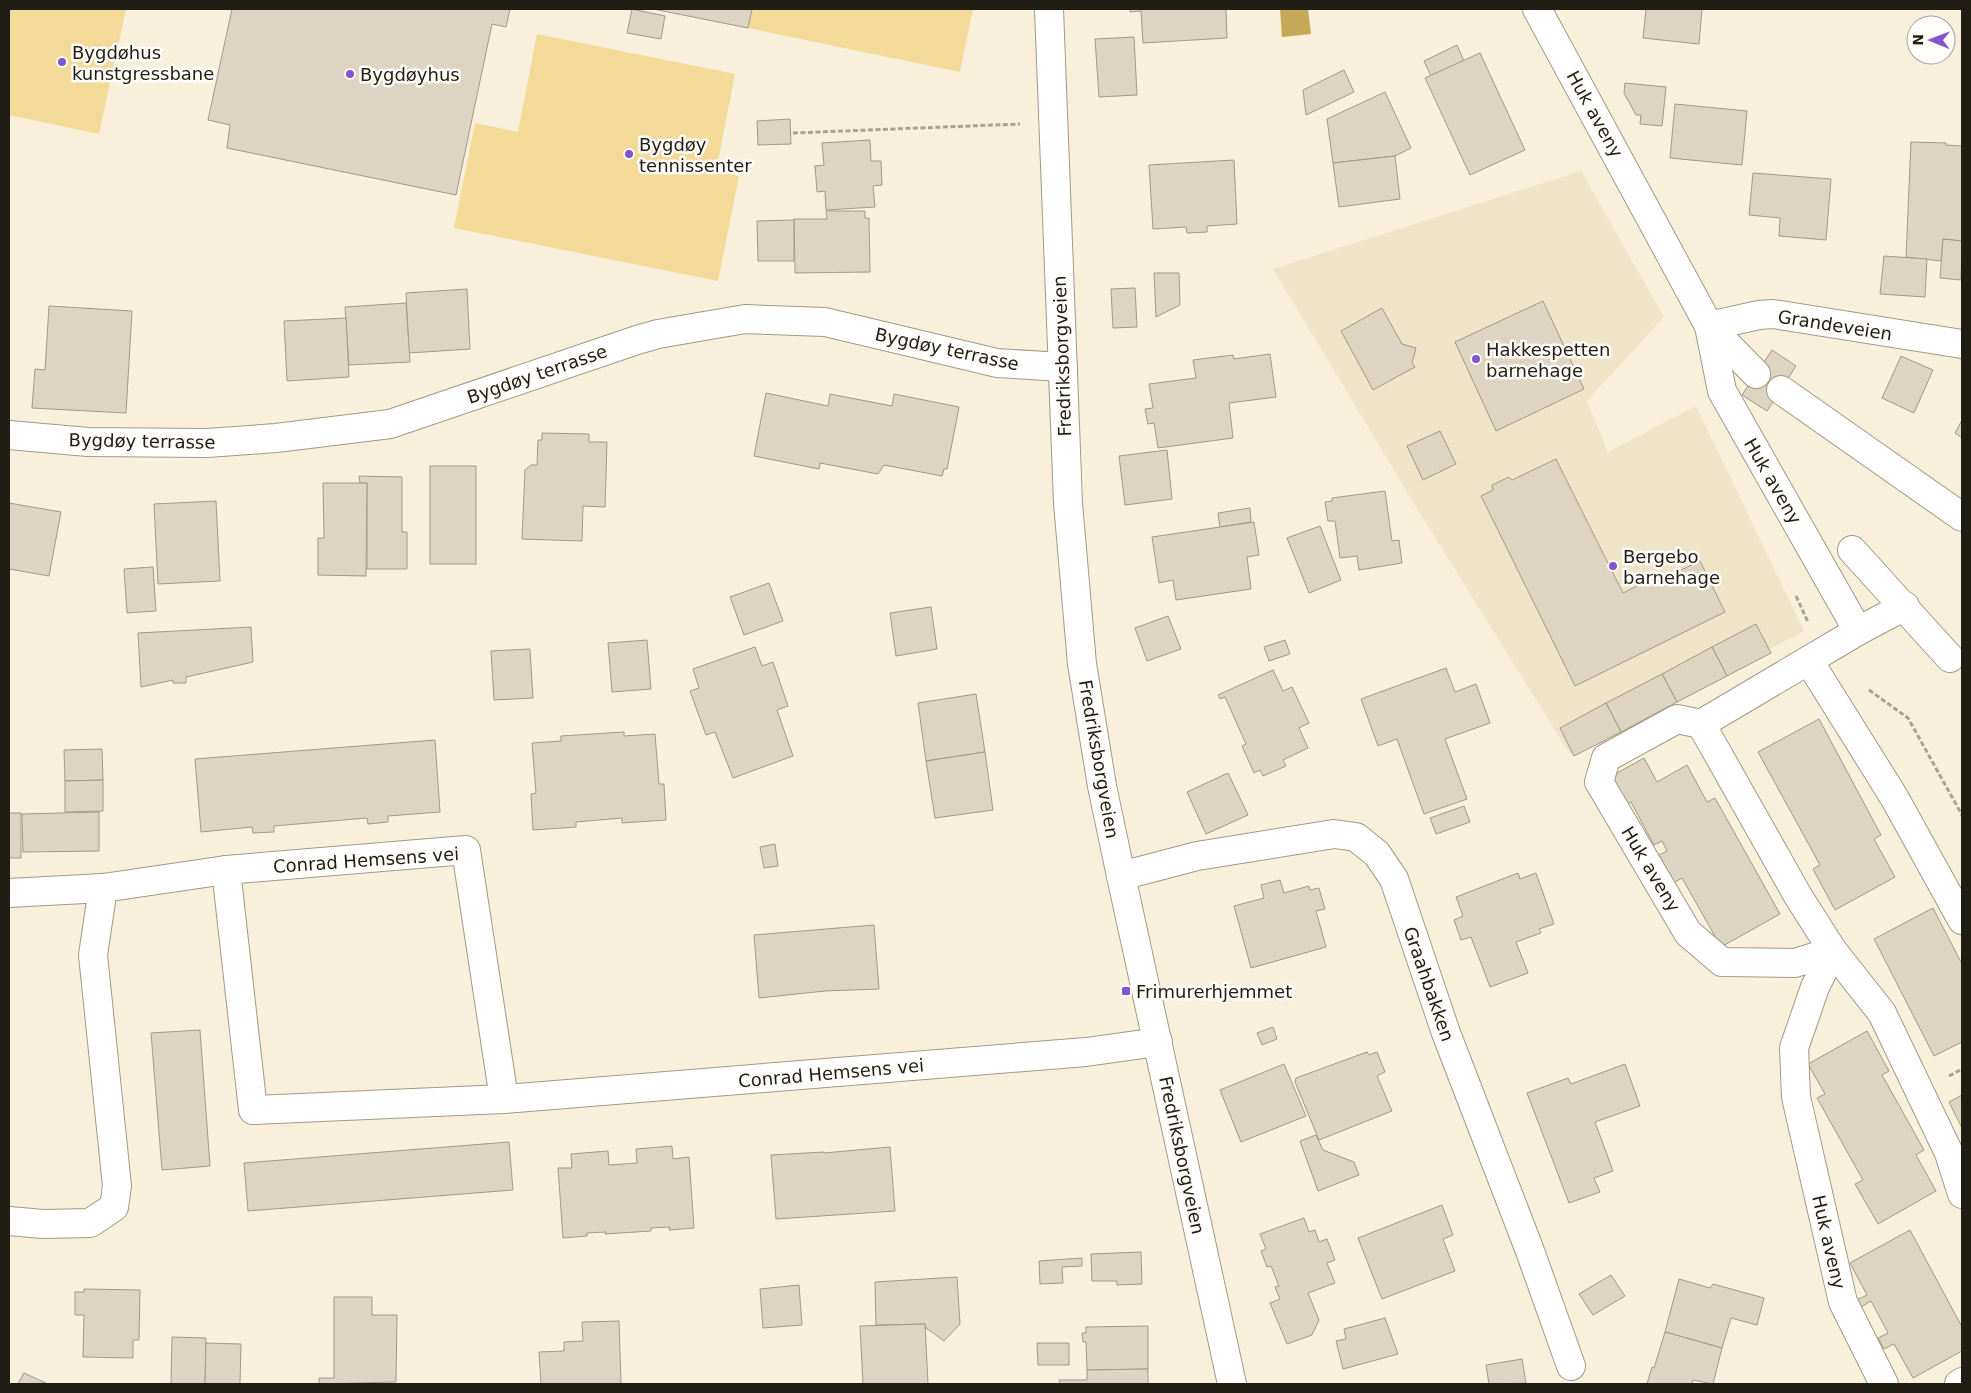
<svg xmlns="http://www.w3.org/2000/svg" width="1971" height="1393" font-family="'DejaVu Sans',sans-serif">
<style>
.built{fill:#efe4c8}
.green{fill:#f4da98}
.water{fill:#c4a757}
.building{fill:#ddd5c1;stroke:#a19a86}
.lines{fill:none;stroke-linecap:round;stroke-linejoin:round}
.minor-casing{stroke:#a19a86;stroke-width:30}
.path{stroke:#a9a393;stroke-width:3;stroke-dasharray:5 2.5;stroke-linecap:butt}
.minor{stroke:#fff;stroke-width:28}
.poi-dot{fill:#8554cc;stroke:#fffdf9;stroke-width:2}
.labels{text-anchor:middle;dominant-baseline:central;stroke-width:5;stroke-linejoin:round;paint-order:stroke}
.poi-label{font-size:18px;fill:#201d15;stroke:#fffdf9;text-anchor:start}
.street-label{font-size:18px;fill:#201d15;stroke:#fffdf9}
</style>
<rect width="100%" height="100%" fill="#f8f0db"/>
<path class="built" d="M1581,171L1664,317L1587,401L1608,452L1696,406L1804,631L1570,754L1413,502L1273,269Z"/>
<g class="green">
<path d="M9,9H126L99,134L9,115Z"/>
<path d="M752,9H973L960,72L748,28Z"/>
<path d="M537,34L735,74L716,171L739,176L718,281L454,228L475,123L518,132Z"/>
</g>
<path class="water" d="M1280,9H1308L1311,34L1282,37Z"/>
<g class="building">
<path d="M232,9H510L506,27L492,24L456,195L227,148L230,125L208,120Z"/>
<path d="M632,9L665,16L661,39L627,33Z"/>
<path d="M653,9H752L748,28Z"/>
<path d="M1130,9H1226L1227,38L1143,43L1141,11L1130,12Z"/>
<path d="M1646,9H1702L1699,44L1643,38Z"/>
<path d="M1134,37L1137,95L1099,97L1095,39Z"/>
<path d="M1457,45L1464,61L1431,76L1424,61Z"/>
<path d="M1480,53L1525,150L1470,175L1425,78Z"/>
<path d="M1344,70L1354,92L1306,115L1303,90Z"/>
<path d="M1625,83L1666,87L1662,126L1640,124L1641,115H1636L1624,93Z"/>
<path d="M1385,92L1411,148L1395,156L1333,163L1327,119Z"/>
<path d="M1675,104L1747,111L1742,165L1670,158Z"/>
<path d="M790,119L791,144L758,145L757,121Z"/>
<path d="M870,140L871,161H881L882,185L873,186L875,207L826,210L825,191L817,192L815,166L824,165L822,143Z"/>
<path d="M1911,142L1946,143V145L1962,146V241L1943,239L1941,261L1906,257Z"/>
<path d="M1395,156L1400,199L1339,207L1333,163Z"/>
<path d="M1234,160L1237,224L1207,226V232L1187,233L1186,227L1153,229L1149,165Z"/>
<path d="M1753,173L1831,179L1826,240L1779,236L1780,218L1749,215Z"/>
<path d="M826,211H865V218H869L870,272L795,273L794,219H827Z"/>
<path d="M794,220V261H758L757,221Z"/>
<path d="M1943,239L1962,241L1961,280L1940,278Z"/>
<path d="M1884,256L1927,259L1925,297L1880,294Z"/>
<path d="M1154,273H1179L1180,305L1156,317Z"/>
<path d="M1135,288L1137,327L1113,328L1111,289Z"/>
<path d="M467,289L470,349L409,353L406,293Z"/>
<path d="M1543,301L1584,389L1496,431L1455,342Z"/>
<path d="M406,303L410,362L349,365L345,307Z"/>
<path d="M49,306L132,311L126,413L32,408L35,369L45,370Z"/>
<path d="M1382,308L1402,344L1416,348L1412,363L1415,367L1373,390L1341,331Z"/>
<path d="M346,318L349,377L287,381L284,321Z"/>
<path d="M1772,350L1796,366L1767,411L1742,395Z"/>
<path d="M1270,354L1276,397L1229,403L1233,438L1158,448L1154,423L1148,424L1145,409L1153,408L1149,384L1196,378L1193,360L1233,355L1234,359Z"/>
<path d="M1901,356L1933,370L1914,413L1882,398Z"/>
<path d="M766,393L828,406L830,394L892,406L894,394L959,407L947,469H944L942,476L884,465L878,474L820,463L819,469L754,456Z"/>
<path d="M1962,420V438L1955,433Z"/>
<path d="M1440,431L1456,464L1423,480L1407,446Z"/>
<path d="M542,433L589,434V442H607L605,507L583,506L582,541L522,539L525,470L531,465H537L538,440H542Z"/>
<path d="M1167,450L1172,499L1125,505L1119,456Z"/>
<path d="M1556,459L1623,593L1657,576L1658,581L1700,561L1725,612L1575,686L1481,496L1493,490L1492,485L1509,477L1512,480Z"/>
<rect x="430" y="466" width="46" height="98"/>
<path d="M359,476L402,477V532H407V569H367V483H360Z"/>
<path d="M323,483H367L366,576L318,575V538H324Z"/>
<path d="M1385,491L1392,541L1399,540L1402,563L1359,570L1357,556L1340,558L1335,521H1328L1325,502L1332,501V498Z"/>
<path d="M216,501L220,581L158,584L154,504Z"/>
<path d="M9,503L61,512L49,576L9,569Z"/>
<path d="M1250,508L1251,522L1220,527L1218,513Z"/>
<path d="M1254,522L1259,555L1247,557L1251,589L1176,600L1173,580L1159,583L1152,537Z"/>
<path d="M1320,526L1341,580L1309,593L1287,538Z"/>
<path d="M153,567L156,611L127,613L124,569Z"/>
<path d="M769,583L783,621L744,635L730,597Z"/>
<path d="M931,607L937,649L896,656L890,613Z"/>
<path d="M1168,616L1181,649L1147,661L1135,628Z"/>
<path d="M1756,624L1771,653L1727,676L1712,647Z"/>
<path d="M251,627L253,662L186,677V683H173V680L141,687L138,633Z"/>
<path d="M647,640L651,689L612,692L608,643Z"/>
<path d="M1285,640L1290,654L1269,661L1264,647Z"/>
<path d="M755,647L762,666L773,662L788,706L777,710L793,756L733,778L715,732L706,735L690,691L699,688L693,669Z"/>
<path d="M1712,647L1727,676L1677,702L1662,674Z"/>
<path d="M530,649L533,698L494,700L491,651Z"/>
<path d="M1446,668L1455,692L1476,684L1490,723L1445,739L1467,799L1424,814L1397,739L1378,746L1361,699Z"/>
<path d="M1273,670L1283,691L1292,687L1309,723L1299,728L1308,748L1283,760L1286,766L1263,776L1260,770L1254,773L1242,746L1246,744L1225,697L1220,699L1218,695Z"/>
<path d="M1662,674L1677,702L1621,732L1606,703Z"/>
<path d="M976,694L985,752L926,761L918,703Z"/>
<path d="M1606,703L1621,732L1574,756L1560,728Z"/>
<path d="M1819,719L1881,835L1874,839L1895,877L1835,910L1813,869L1820,865L1758,752Z"/>
<path d="M624,732V736L655,734L659,784H664L666,820L622,823V818L576,822V827L533,830L531,794L536,793L532,743L561,741V736Z"/>
<path d="M435,740L440,812L388,816V822L368,824L367,818L274,826V832L253,833L252,827L201,832L195,759Z"/>
<path d="M102,749L103,780L65,781L64,750Z"/>
<path d="M985,752L993,810L935,818L926,761Z"/>
<path d="M1644,758L1657,782L1687,765L1707,802L1715,798L1780,914L1721,947L1682,878L1668,886L1657,868L1664,864L1659,855L1667,851L1662,841L1654,845L1631,802L1625,805L1610,777Z"/>
<path d="M1228,773L1248,815L1206,834L1187,792Z"/>
<path d="M103,780V811L65,812V781Z"/>
<path d="M1464,806L1470,822L1436,834L1430,818Z"/>
<path d="M99,812V851L23,852L22,814Z"/>
<path d="M9,813H21V858H10L9,853Z"/>
<path d="M775,844L778,866L764,868L760,847Z"/>
<path d="M1518,873L1520,879L1536,873L1554,924L1539,929L1541,933L1516,942L1528,973L1490,987L1471,937L1461,940L1454,920L1463,916L1456,897Z"/>
<path d="M1280,880L1284,893L1309,886L1310,890L1319,888L1325,909L1316,911L1326,947L1251,968L1234,906L1264,898L1261,885Z"/>
<path d="M1933,908L1962,964V1042L1934,1056L1874,939Z"/>
<path d="M874,925L879,989L825,991L759,998L754,935Z"/>
<path d="M1273,1027L1277,1039L1262,1045L1257,1033Z"/>
<path d="M200,1030L210,1166L162,1170L151,1033Z"/>
<path d="M1867,1031L1889,1071L1882,1075L1924,1150L1916,1155L1936,1191L1878,1224L1855,1184L1863,1180L1817,1098L1825,1094L1808,1064Z"/>
<path d="M1367,1052L1369,1055L1377,1052L1385,1072L1377,1076L1392,1111L1319,1140L1295,1082L1296,1078Z"/>
<path d="M1284,1064L1306,1116L1241,1142L1220,1090Z"/>
<path d="M1625,1064L1640,1106L1595,1122L1613,1171L1594,1178L1600,1192L1569,1203L1527,1093L1568,1078L1571,1084Z"/>
<path d="M1962,1095V1128L1949,1102Z"/>
<path d="M1316,1135L1323,1150L1354,1162L1359,1175L1318,1191L1300,1141Z"/>
<path d="M509,1142L513,1190L248,1211L244,1163Z"/>
<path d="M672,1146L673,1159L689,1157L694,1228L669,1230L670,1227L651,1228V1231L605,1234L606,1232L587,1233V1236L563,1238L558,1168H572L571,1154L608,1151L609,1165L637,1163L636,1149Z"/>
<path d="M890,1147L895,1211L776,1219L771,1155L824,1152V1153Z"/>
<path d="M1442,1205L1453,1235L1443,1239L1455,1271L1382,1299L1358,1238Z"/>
<path d="M1304,1218L1309,1232L1315,1230L1319,1242L1327,1239L1335,1260L1327,1263L1335,1283L1308,1293L1319,1320L1312,1335L1287,1344L1270,1303L1280,1299L1275,1287L1279,1286L1271,1266L1267,1267L1261,1251L1266,1249L1260,1234Z"/>
<path d="M1910,1230L1962,1327V1351L1913,1378L1894,1344L1884,1349L1878,1338L1888,1333L1871,1301L1861,1307L1857,1300L1867,1295L1850,1263Z"/>
<path d="M1141,1252L1142,1284L1117,1285V1281H1092L1091,1254Z"/>
<path d="M1082,1258V1266L1062,1267L1063,1283L1040,1284L1039,1261Z"/>
<path d="M1611,1275L1625,1296L1593,1315L1579,1294Z"/>
<path d="M957,1277L960,1324L944,1341L926,1328L925,1324L876,1325L875,1282Z"/>
<path d="M1679,1279L1710,1288L1713,1284L1764,1298L1757,1325L1731,1318L1722,1348L1665,1332Z"/>
<path d="M799,1285L802,1325L763,1328L760,1289Z"/>
<path d="M84,1289L140,1290L139,1340H133V1358L83,1357L84,1315H75V1292H84Z"/>
<path d="M334,1297H372V1315H397L396,1382L319,1384V1378H334Z"/>
<path d="M1385,1318L1398,1354L1343,1369L1336,1341L1346,1339L1344,1329Z"/>
<path d="M619,1321L621,1384H541L539,1352L564,1351V1342L583,1341L582,1322Z"/>
<path d="M925,1324L928,1384H863L860,1326Z"/>
<path d="M1148,1326V1369L1087,1370L1086,1342H1083L1082,1333H1086V1327Z"/>
<path d="M1665,1332L1722,1348L1713,1384L1693,1380L1692,1384H1647L1652,1367L1654,1368Z"/>
<path d="M172,1337L206,1338L205,1384H171Z"/>
<path d="M206,1343L241,1344L240,1384H205Z"/>
<path d="M1037,1343H1069V1365H1038Z"/>
<path d="M1522,1359L1526,1383L1489,1384L1486,1365Z"/>
<path d="M1148,1369V1384H1060L1059,1380H1087V1370Z"/>
<path d="M24,1373L46,1383L18,1384Z"/>
</g>
<g class="lines">
<defs>
<g id="minor">
<path d="M1049,9L1068,503L1082,664L1102,786L1121,876L1232,1384"/>
<path d="M1537,9L1709,326L1756,374"/>
<path d="M1709,326L1722,391L1858,631L1701,724L1798,896L1833,951L1882,1013L1949,1153L1962,1194"/>
<path d="M1709,326L1759,315L1773,314L1962,344"/>
<path d="M1781,390L1962,517"/>
<path d="M9,435L88,442L207,443L276,438L390,424L637,340L658,334L745,319L825,322L997,363L1063,367"/>
<path d="M1852,550L1950,658"/>
<path d="M1858,631L1905,606"/>
<path d="M1809,661L1894,797L1962,920"/>
<path d="M1701,724L1677,719L1606,758L1599,782L1688,933L1722,962L1795,963L1833,951"/>
<path d="M1121,876L1197,856L1334,834L1356,837L1377,854L1394,879L1446,1033L1530,1251L1571,1366"/>
<path d="M9,893L103,888L226,870"/>
<path d="M1833,951L1815,987L1794,1048L1796,1097L1843,1302L1884,1384"/>
<path d="M504,1099L466,850L226,870L253,1110L504,1099L1086,1052L1158,1042"/>
<path d="M9,1221L43,1224L90,1223L114,1207L117,1186L93,955L103,888"/>
<path d="M1959,1384L1962,1382"/>
</g>
</defs>
<use href="#minor" class="minor-casing"/>
<g class="path">
<path d="M793,133L1020,124"/>
<path d="M1796,596L1808,622"/>
<path d="M1869,690L1908,718L1962,815"/>
<path d="M1949,1076L1962,1069"/>
</g>
<use href="#minor" class="minor"/>
</g>
<g class="poi-dot">
<circle cx="62" cy="62" r="5"/>
<circle cx="350" cy="74" r="5"/>
<circle cx="629" cy="154" r="5"/>
<circle cx="1476" cy="359" r="5"/>
<circle cx="1613" cy="566" r="5"/>
<rect x="1121" y="986" width="10" height="10" rx="2.5"/>
</g>
<g class="labels">
<g class="poi-label">
<text x="72" y="52">Bygdøhus<tspan x="72" dy="21">kunstgressbane</tspan></text>
<text x="360" y="74">Bygdøyhus</text>
<text x="639" y="144">Bygdøy<tspan x="639" dy="21">tennissenter</tspan></text>
<text x="1486" y="349">Hakkespetten<tspan x="1486" dy="21">barnehage</tspan></text>
<text x="1623" y="556">Bergebo<tspan x="1623" dy="21">barnehage</tspan></text>
<text x="1136" y="991">Frimurerhjemmet</text>
</g>
<g class="street-label">
<text transform="translate(1595 114) rotate(61)">Huk aveny</text>
<text transform="translate(1835 325) rotate(9)">Grandeveien</text>
<text transform="translate(947 349) rotate(12)">Bygdøy terrasse</text>
<text transform="translate(1062 356) rotate(-92)">Fredriksborgveien</text>
<text transform="translate(537 374) rotate(-19)">Bygdøy terrasse</text>
<text transform="translate(142 441) rotate(1)">Bygdøy terrasse</text>
<text transform="translate(1773 481) rotate(60)">Huk aveny</text>
<text transform="translate(1099 759) rotate(80)">Fredriksborgveien</text>
<text transform="translate(366 860) rotate(-4)">Conrad Hemsens vei</text>
<text transform="translate(1651 869) rotate(59)">Huk aveny</text>
<text transform="translate(1429 984) rotate(71)">Graahbakken</text>
<text transform="translate(831 1073) rotate(-5)">Conrad Hemsens vei</text>
<text transform="translate(1182 1155) rotate(78)">Fredriksborgveien</text>
<text transform="translate(1829 1242) rotate(77)">Huk aveny</text>
</g>
</g>
<rect width="1971" height="1393" fill="none" stroke="#201d15" stroke-width="20"/>
<g transform="translate(1931 40) rotate(271)"><circle r="24" fill="#fffdf9" stroke="#a6a39e"/>
<path d="M0-4L9 19L0 12L-9 19Z" fill="#8554cc"/>
<text y="-8" font-size="14" font-weight="bold" text-anchor="middle" fill="#201d15">N</text>
</g>
</svg>
